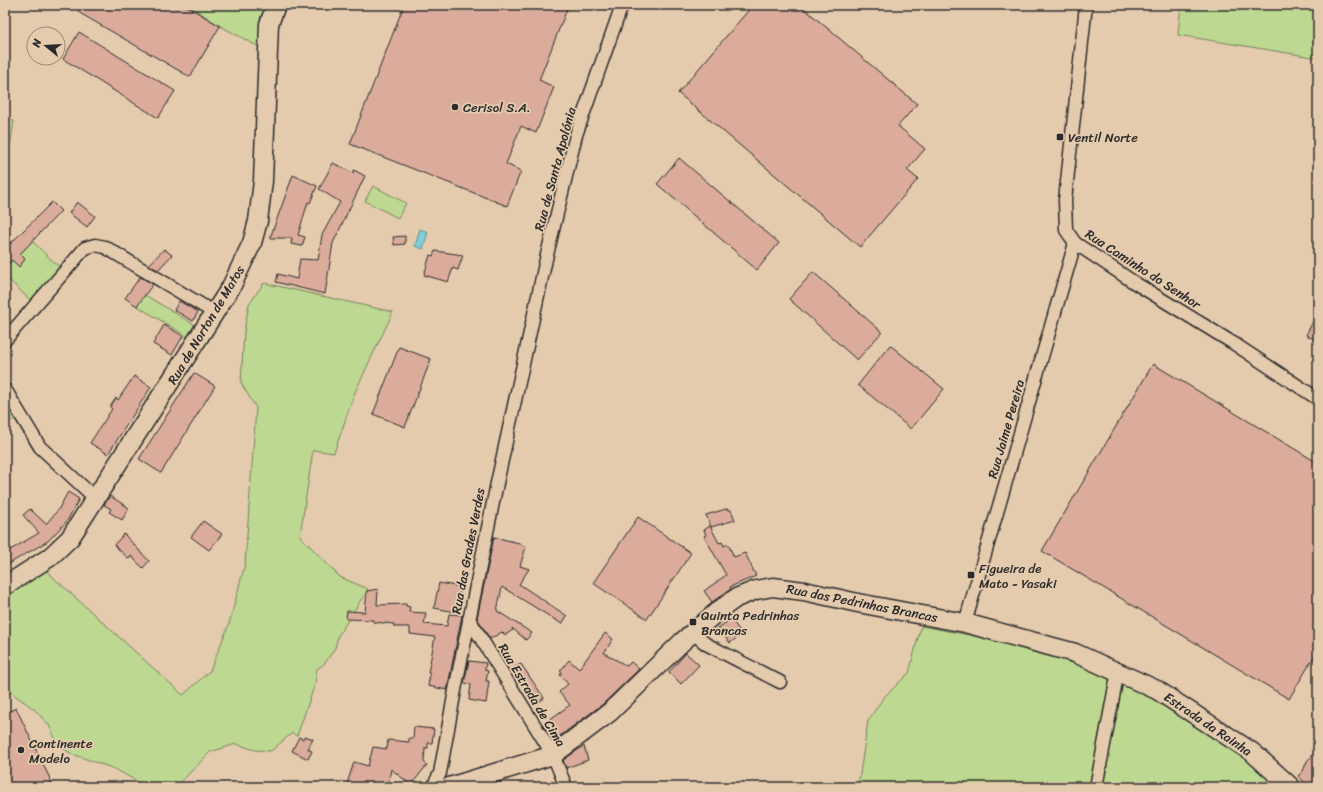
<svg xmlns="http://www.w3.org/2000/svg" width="1323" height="792" font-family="Sriracha,sans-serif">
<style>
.green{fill:#bdd890;stroke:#74825e}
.water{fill:#7fcfda;stroke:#5d8d94}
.building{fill:#dbac9c;stroke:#2b2b2b}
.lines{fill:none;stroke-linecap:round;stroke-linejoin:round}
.street-casing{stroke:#2b2b2b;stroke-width:15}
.secondary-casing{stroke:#2b2b2b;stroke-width:21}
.street{stroke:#e5cbad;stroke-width:12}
.secondary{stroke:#e5cbad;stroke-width:18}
.poi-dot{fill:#2b2b2b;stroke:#e5cbad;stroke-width:1.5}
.labels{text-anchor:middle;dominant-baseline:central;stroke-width:3.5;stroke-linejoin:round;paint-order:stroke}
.poi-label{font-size:13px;fill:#2b2b2b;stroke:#e5cbad;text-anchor:start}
.street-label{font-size:13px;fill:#2b2b2b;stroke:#e5cbad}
</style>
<rect width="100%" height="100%" fill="#e5cbad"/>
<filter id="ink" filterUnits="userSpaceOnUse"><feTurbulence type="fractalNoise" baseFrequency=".025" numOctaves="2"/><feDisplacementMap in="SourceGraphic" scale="8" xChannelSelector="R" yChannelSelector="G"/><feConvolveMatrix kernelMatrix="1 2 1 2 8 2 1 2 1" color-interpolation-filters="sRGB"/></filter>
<g filter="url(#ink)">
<g class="green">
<path d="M188,5H280L261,48L220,26Z"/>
<path d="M1181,5H1318V58L1178,35Z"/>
<path d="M5,118L14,121L9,153L5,157Z"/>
<path d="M373,186L406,203L398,218L365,201Z"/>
<path d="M32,241L60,268L30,300L5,276V268L12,260L19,266L25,259L20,254Z"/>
<path d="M264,283L393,312L355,392L334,453L313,450L300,536L340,577L368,589L338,636L335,648L325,663L317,669L315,684L297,736L292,733L271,751L255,750L236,744L210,752L176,787H147L115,769L72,754L58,745L49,725L34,709L5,688V595L44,569L183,695L210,671L229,624L245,564L256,408L241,383L244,331L249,304Z"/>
<path d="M145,295L195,325L188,337L137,306Z"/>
<path d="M5,394L19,415L5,426Z"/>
<path d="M921,626L1034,647L1131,679L1220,738L1283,787H858L868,721L883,698L909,673Z"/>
</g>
<path class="water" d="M420,229L428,232L423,249L415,246Z"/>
<g class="building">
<path d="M82,5H185L220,26L190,77L78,12Z"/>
<path d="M404,5H558L567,9L539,80L554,87L536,133L521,126L506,164L521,171L507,206L350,144Z"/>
<path d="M753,5H800L917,104L898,126L925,149L907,170L918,179L860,247L678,93Z"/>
<path d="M79,32L175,91L158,118L63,59Z"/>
<path d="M679,158L779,243L757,270L657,184Z"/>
<path d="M333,163L353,173L354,170L365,176L333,243L325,294L276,282L278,274L297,279L300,259L318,260L322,235L340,202L319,189Z"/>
<path d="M293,175L317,186L310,203L308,202L298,235L305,237L302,246L291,244L292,238H270Z"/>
<path d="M52,202L61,211L20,254L25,259L19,267L12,260L5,268V249Z"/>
<path d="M77,202L95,216L87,227L69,213Z"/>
<path d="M405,236V244L394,245L393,237Z"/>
<path d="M164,249L172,255L158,270L149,265Z"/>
<path d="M435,251L463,255L458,270L453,268L448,282L424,275L430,255L433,256Z"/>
<path d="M813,272L882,332L857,360L789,299Z"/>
<path d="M140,277L153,284L137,306L125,298Z"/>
<path d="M179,301L198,312L193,321L174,310Z"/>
<path d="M1318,312V341L1306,335Z"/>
<path d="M164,325L183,336L172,355L153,344Z"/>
<path d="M890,345L944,389L911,429L858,385Z"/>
<path d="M399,347L431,359L405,427L373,414Z"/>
<path d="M1153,364L1318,463V650L1289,699L1042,551Z"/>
<path d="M194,373L215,386L161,473L139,459Z"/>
<path d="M134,376L151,387L108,454L90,443L112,409L110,407L116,398L118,400Z"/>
<path d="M68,492L79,499L67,521L48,541L5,566V553L39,533L23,515L30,509L46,524L58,510Z"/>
<path d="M110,496L129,508L122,520L109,512L111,509L104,505Z"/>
<path d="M726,509L731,510L735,520L711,527L706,515Z"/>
<path d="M638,517L691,553L647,619L593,583Z"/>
<path d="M203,521L222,534L209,550L191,537Z"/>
<path d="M710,526L719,543L722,542L724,546L728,544L734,557L745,553L756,576L730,587L731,589L712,602L704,591L726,575L704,536L706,535L704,530Z"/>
<path d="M124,534L149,561L143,568L131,556L129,559L114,545Z"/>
<path d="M494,537L519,543L526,547L520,566L529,569L519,584L567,616L562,624L502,587L497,611L532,633L526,640L512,628L513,630L505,635L502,632L490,639L477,618Z"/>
<path d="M439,583L461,587L456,612L434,608Z"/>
<path d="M378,589L377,605L406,604V606L410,607L409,612L426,613L424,624L447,626L449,614L462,615L447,690L428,686L430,674L428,673L435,637L410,634V627H394V624L373,622V620L346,619L347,611L365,612L367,591Z"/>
<path d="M731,619L742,634L730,643L718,628Z"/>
<path d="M605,633L613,639L604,653L627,666L631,662L639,669L603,704L553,741L543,724L570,705L559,692L568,684L560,675L562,672L560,671L569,660L579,669Z"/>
<path d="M686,653L699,665L681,684L669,672Z"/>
<path d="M469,661L486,663L485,670L488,671L486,681H489L486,703L469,700L471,684L464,683Z"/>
<path d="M521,664L544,698L538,703L534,704L513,668Z"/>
<path d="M16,708L54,787H5V713Z"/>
<path d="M414,727L434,729L432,743H428V748H425L424,762L427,765L411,785L391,769L388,787H346L354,762L368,766L373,747L387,749L388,740L409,742V738H413Z"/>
<path d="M305,736L313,739L308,749L312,751L308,759L292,751L299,737L303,739Z"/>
<path d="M584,746L588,760L566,768L563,760Z"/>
<path d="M1318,750V787H1310L1298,776L1303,771L1307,761Z"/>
</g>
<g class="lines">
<defs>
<g id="street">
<path d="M1086,5L1065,200L1066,230L1075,243L1135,283L1233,343L1318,399"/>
<path d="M5,340L85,248L95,245L105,247L215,313"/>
<path d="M5,389L40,447L95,498"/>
<path d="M469,619L553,755L566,787"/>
<path d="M965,623L1075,243"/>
<path d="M693,633L706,644L780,682"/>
<path d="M433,787L440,773L455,690L497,483L546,259L576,135L622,5"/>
<path d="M1096,787L1118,671"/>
</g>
<g id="secondary">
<path d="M5,586L50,557L70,538L231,287L252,243L258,221L263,181L269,24L276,5"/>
<path d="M449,787L553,755L610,712L683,641L718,611L736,598L756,590L773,587L804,591L858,603L965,623L1075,653L1157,690L1252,752L1291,787"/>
</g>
</defs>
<use href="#street" class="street-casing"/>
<use href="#secondary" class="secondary-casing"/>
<use href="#street" class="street"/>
<use href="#secondary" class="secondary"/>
</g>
</g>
<g class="poi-dot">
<circle cx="455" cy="107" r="4"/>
<rect x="1056" y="133" width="8" height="8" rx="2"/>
<rect x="967" y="571" width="8" height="8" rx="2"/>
<rect x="689" y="618" width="8" height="8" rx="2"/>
<circle cx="21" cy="750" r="4"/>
</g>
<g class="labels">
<g class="poi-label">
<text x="463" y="107">Cerisol S.A.</text>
<text x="1068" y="137">Ventil Norte</text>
<text x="979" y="568">Figueira de<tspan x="979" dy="15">Mato - Yasaki</tspan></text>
<text x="701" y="615">Quinta Pedrinhas<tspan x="701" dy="15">Brancas</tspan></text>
<text x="29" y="743">Continente<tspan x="29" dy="15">Modelo</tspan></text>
</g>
<g class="street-label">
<text transform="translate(555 169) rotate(-75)">Rua de Santa Apolónia</text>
<text transform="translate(1143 269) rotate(33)">Rua Caminho do Senhor</text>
<text transform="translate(206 325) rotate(-59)">Rua de Norton de Matos</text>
<text transform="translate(1006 429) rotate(-74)">Rua Jaime Pereira</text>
<text transform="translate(468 551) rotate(-79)">Rua das Grades Verdes</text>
<text transform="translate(862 603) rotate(11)">Rua das Pedrinhas Brancas</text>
<text transform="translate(532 695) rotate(59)">Rua Estrada de Cima</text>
<text transform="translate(1208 724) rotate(34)">Estrada da Rainha</text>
</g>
</g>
<rect width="1323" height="792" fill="none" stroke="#e5cbad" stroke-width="20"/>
<rect x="10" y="10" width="1303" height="772" fill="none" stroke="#2b2b2b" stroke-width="1.5" filter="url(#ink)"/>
<g transform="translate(46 46) rotate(288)"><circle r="19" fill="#e5cbad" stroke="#9b8b79"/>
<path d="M0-3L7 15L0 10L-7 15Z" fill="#2b2b2b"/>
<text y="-6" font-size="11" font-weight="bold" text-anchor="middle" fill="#2b2b2b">N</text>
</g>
</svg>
